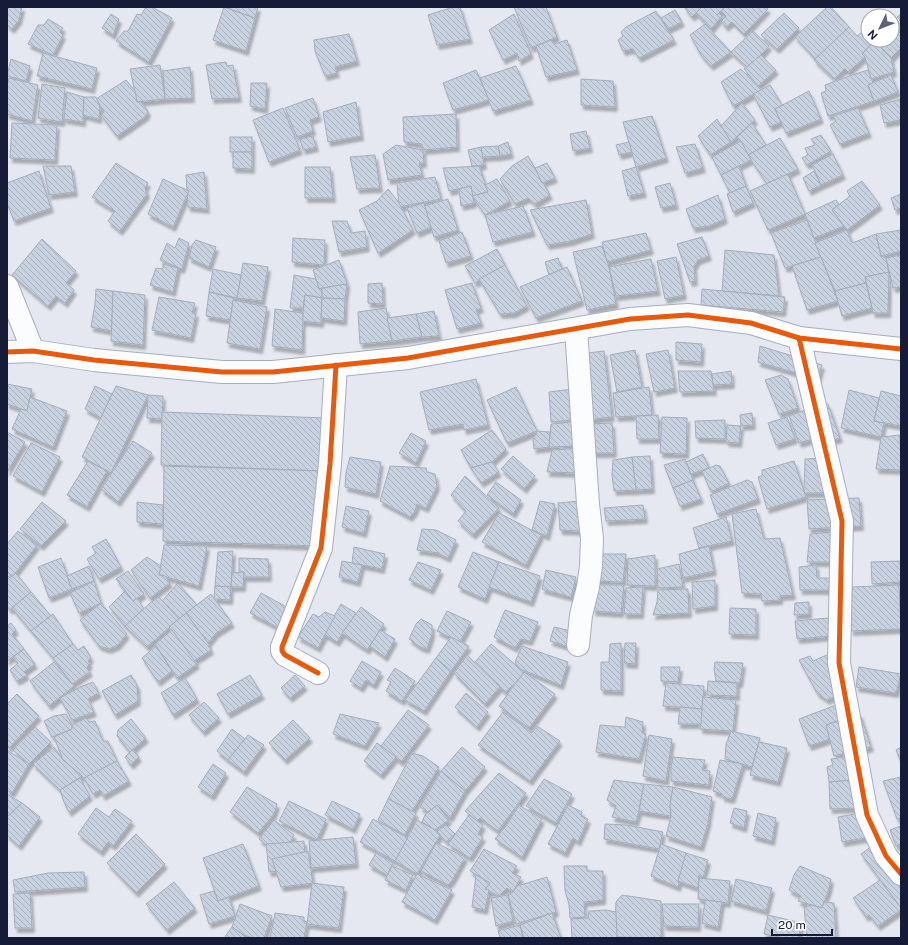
<svg xmlns="http://www.w3.org/2000/svg" width="908" height="945" font-family="'Public Sans',sans-serif">
<style>
.building{fill:url(#building-back-hatch);stroke:#a2adbc;filter:url(#shadow)}
.lines{fill:none;stroke-linecap:round;stroke-linejoin:round}
.minor-casing{stroke:#a9adbd;stroke-width:24}
.tertiary-casing{stroke:#a9adbd;stroke-width:24}
.minor{stroke:#fbfcfd;stroke-width:22}
.tertiary{stroke:#fbfcfd;stroke-width:22}
.cycleway-casing{stroke:#fff;stroke-width:8}
.cycleway{stroke:#e8590c;stroke-width:5}
</style>
<defs>
<pattern id="building-back-hatch" width="6" height="6" patternUnits="userSpaceOnUse"><rect width="6" height="6" fill="#c8d1df"/><path d="M-1 5l2 2M0 0l6 6M5-1l2 2" fill="none" stroke="#abb3c0"/></pattern>
<filter id="shadow"><feDropShadow dx="2.5" dy="4.5" stdDeviation="1" flood-color="#0004"/></filter>
</defs>
<rect width="100%" height="100%" fill="#e5e8f0"/>
<g class="building">
<path d="M7,7H22L19,20L12,29L7,25Z"/>
<path d="M146,7H152L172,18L149,62L116,41L124,31H128L137,14L141,15Z"/>
<path d="M224,7L255,18L246,51L213,40Z"/>
<path d="M227,7H258L255,18L227,8Z"/>
<path d="M453,7H460L470,39L437,45L428,15Z"/>
<path d="M514,7H546L557,37L531,48Z"/>
<path d="M684,7H702L692,17Z"/>
<path d="M702,7H709L717,15L719,13L722,16L711,29L696,13Z"/>
<path d="M709,7H725L717,15Z"/>
<path d="M725,7H765L768,9L744,34L732,22L726,27L721,21L726,16L721,11Z"/>
<path d="M827,7H831L849,27L816,59L795,37Z"/>
<path d="M675,10L682,22L668,29L661,18Z"/>
<path d="M656,11L674,40L639,58L633,49L623,51L618,40L623,36L621,32L626,27Z"/>
<path d="M784,13L799,28L777,49L761,35Z"/>
<path d="M111,14L119,19L113,35L102,28Z"/>
<path d="M514,14L531,54L519,61L517,53L503,60L489,30Z"/>
<path d="M901,14V33L894,25L900,20L897,17Z"/>
<path d="M48,19L63,28L60,32L63,35L53,55L28,44L38,25H44Z"/>
<path d="M705,24L731,52L711,66L701,55L690,35Z"/>
<path d="M892,25L901,34V48L891,58L874,41L875,40H892Z"/>
<path d="M849,27L857,36L862,32L868,37V40L874,41L862,54L865,57L848,72L845,69L834,79L814,60Z"/>
<path d="M753,31L769,46L761,55L747,67L731,52Z"/>
<path d="M349,34L357,61L335,67L337,73L325,76L315,51L314,40Z"/>
<path d="M551,40L554,44L567,40L577,70L546,77L536,46Z"/>
<path d="M874,41L891,58L894,72L871,79L865,57L862,54Z"/>
<path d="M43,53L97,68L92,89L37,76Z"/>
<path d="M761,55L776,70L758,86L744,69Z"/>
<path d="M11,59L30,66L26,81L7,76Z"/>
<path d="M226,62L227,66L233,65L239,98L212,99L206,65Z"/>
<path d="M160,65L165,99L137,102L130,69Z"/>
<path d="M516,66L531,100L493,111L480,78Z"/>
<path d="M190,67L192,98L165,99L163,71Z"/>
<path d="M741,69L761,90L733,106L721,82Z"/>
<path d="M476,70L489,100L453,110L443,83Z"/>
<path d="M868,70L873,83L868,85L874,101L828,116L821,93L826,91L825,85L852,75Z"/>
<path d="M891,75L898,92L874,101L868,85Z"/>
<path d="M9,78L38,85L32,121L7,114V86Z"/>
<path d="M581,79L613,81L615,107L581,105Z"/>
<path d="M126,80L135,91L137,102H141L148,111L146,116L117,136L101,115L104,112L96,99Z"/>
<path d="M251,83H267L265,109L250,106Z"/>
<path d="M42,84L65,88L62,122L38,118Z"/>
<path d="M770,85L782,105L775,109L781,122L770,127L753,94Z"/>
<path d="M809,91L821,119L786,133L775,109Z"/>
<path d="M67,92L84,97L83,122L64,119Z"/>
<path d="M84,97H96L100,106L99,119L83,115Z"/>
<path d="M313,98L319,117L310,120L313,131L297,137L285,108Z"/>
<path d="M901,99V120L884,123L880,105Z"/>
<path d="M356,102L361,136L328,142L323,112Z"/>
<path d="M742,103L755,120L731,142L721,126Z"/>
<path d="M283,108L300,150L269,162L253,120Z"/>
<path d="M858,108L869,133L840,144L830,125L836,121L833,116Z"/>
<path d="M456,114L457,147L423,150L422,144L404,142L403,117Z"/>
<path d="M652,116L666,158L636,167L623,122Z"/>
<path d="M717,119L731,142L710,155L698,136Z"/>
<path d="M12,123L57,125L55,160L10,158Z"/>
<path d="M752,123L766,145L748,155L737,137Z"/>
<path d="M586,131L590,148L573,151L570,134Z"/>
<path d="M821,135L831,151L807,165L802,158L808,155L805,148L815,145L811,139Z"/>
<path d="M313,136L316,147L303,150L300,139Z"/>
<rect x="230" y="137" width="22" height="15"/>
<path d="M780,138L798,169L767,184L748,155Z"/>
<path d="M741,141L751,160L721,175L712,157Z"/>
<path d="M508,142L511,154L500,156L498,146Z"/>
<path d="M629,142L632,152L619,155L616,145Z"/>
<path d="M695,144L703,168L685,173L676,147Z"/>
<path d="M396,145L423,150L424,163H419L422,175L388,180L383,154Z"/>
<path d="M498,146L500,156L482,157L481,147Z"/>
<path d="M481,147L484,165L472,166L468,150Z"/>
<path d="M233,152H252V169L233,168Z"/>
<path d="M833,154L843,175L821,185L812,165Z"/>
<path d="M375,155L380,188L357,189L350,157Z"/>
<path d="M528,156L550,195L535,204L528,198L515,204L500,179L512,166Z"/>
<path d="M116,163L148,183L145,188L147,194L120,231L108,221L115,211L92,197Z"/>
<path d="M547,163L555,178L542,183L535,168Z"/>
<path d="M43,166H71L75,192L49,195Z"/>
<path d="M479,166L488,192L472,196L471,186L449,191L443,168Z"/>
<path d="M739,166L746,186L730,193L721,175Z"/>
<path d="M305,167H330L333,198H305Z"/>
<path d="M636,167L644,193L628,196L622,171Z"/>
<path d="M39,171L51,208L14,221L7,203V183Z"/>
<path d="M814,171L821,185L809,191L803,178Z"/>
<path d="M204,172L207,209L188,207L186,175Z"/>
<path d="M788,174L805,214L768,230L750,191Z"/>
<path d="M435,177L441,199L399,207L397,183Z"/>
<path d="M163,179L189,191L173,227L148,214Z"/>
<path d="M497,179L510,201L485,215L472,196L488,192L485,185Z"/>
<path d="M862,181L880,205L847,230L832,210L850,196L847,191Z"/>
<path d="M670,183L676,205L661,208L655,187Z"/>
<path d="M471,186L474,203L461,206L459,189Z"/>
<path d="M746,186L753,203L733,212L727,194Z"/>
<path d="M388,189L399,203L413,230L378,253L359,210L377,201Z"/>
<path d="M901,194V208L895,210L891,198Z"/>
<path d="M718,195L725,219L709,226L693,228L686,209Z"/>
<path d="M448,199L458,230L434,237L424,206Z"/>
<path d="M586,200L592,234L571,241L547,245L530,210Z"/>
<path d="M836,200L839,204L832,210L844,226L814,238L805,214Z"/>
<path d="M424,203L431,227L417,233L407,208Z"/>
<path d="M523,206L533,232L493,242L485,215Z"/>
<path d="M807,220L821,257L785,268L771,233Z"/>
<path d="M332,221H347L351,233L365,231L367,247L339,252Z"/>
<path d="M847,230L852,243L876,234L881,256L886,258L889,272L865,277L866,283L835,291L815,243Z"/>
<path d="M901,230V251L881,256L876,234Z"/>
<path d="M462,232L471,256L446,263L439,241Z"/>
<path d="M646,233L651,250L607,262L602,242Z"/>
<path d="M702,237L709,256L698,260L694,266L695,281L690,282L677,244Z"/>
<path d="M179,238L189,243L182,269L160,260L167,243L175,248Z"/>
<path d="M293,238L325,240L324,265L292,262Z"/>
<path d="M42,239L76,271L66,283L74,290L65,303L56,296L48,306L12,275Z"/>
<path d="M196,240L216,247L209,267L189,258L192,245Z"/>
<path d="M602,246L609,267L616,304L587,310L573,252Z"/>
<path d="M497,249L505,265L475,283L465,266Z"/>
<path d="M725,250L774,255L779,296L722,291Z"/>
<path d="M901,255V287L893,288L886,258Z"/>
<path d="M676,257L684,295L665,299L657,261Z"/>
<path d="M821,257L838,301L807,310L792,266Z"/>
<path d="M558,258L562,269L549,275L545,262Z"/>
<path d="M651,259L658,291L616,296L609,267Z"/>
<path d="M339,260L347,284L319,289L313,270Z"/>
<path d="M243,263L268,267L262,301L237,298Z"/>
<path d="M163,264L178,268L173,292L150,285L156,268L163,269Z"/>
<path d="M505,265L527,306L514,313L500,314L479,279Z"/>
<path d="M567,267L582,301L536,318L520,287Z"/>
<path d="M213,269L241,275L237,298L209,292Z"/>
<path d="M889,272L888,313H873L865,277Z"/>
<path d="M294,275L316,279L319,289L322,288V298L305,295L303,308H290Z"/>
<path d="M382,283L383,304L368,303V284Z"/>
<path d="M472,283L481,308L476,310L481,323L457,329L445,290Z"/>
<path d="M866,283L872,308L842,316L835,291Z"/>
<path d="M347,284L345,299L322,298V288Z"/>
<path d="M96,289L113,291L112,331L91,327L95,304Z"/>
<path d="M702,289L785,297L783,312L701,305Z"/>
<path d="M113,291L145,295L143,345L111,341Z"/>
<path d="M209,292L234,298L230,320L206,316Z"/>
<path d="M305,295L322,298L321,323L302,321Z"/>
<path d="M159,297L195,303L192,313H196L191,338L152,330Z"/>
<path d="M322,298L345,299L344,321L321,318Z"/>
<path d="M233,300L267,307L260,349L227,343Z"/>
<path d="M386,308L392,341L360,344L358,312Z"/>
<path d="M275,309L303,313L302,350L272,346Z"/>
<path d="M434,311L439,336L422,337L416,314Z"/>
<path d="M416,314L422,337L392,341L387,318Z"/>
<path d="M676,342L702,344L701,362L676,360Z"/>
<path d="M760,346L822,365L818,379L758,362Z"/>
<path d="M635,350L642,387L617,392L610,355Z"/>
<path d="M668,350L675,388L654,392L646,354Z"/>
<path d="M604,351L612,417L587,420L579,354Z"/>
<path d="M678,371H711L714,391L680,392Z"/>
<path d="M731,371L732,384L713,385L712,374Z"/>
<path d="M781,375L788,379L798,408L779,414L765,380Z"/>
<path d="M476,379L488,425L464,430L463,424L429,430L420,392Z"/>
<path d="M7,384L32,389L27,411L7,404Z"/>
<path d="M95,386L112,394L101,418L85,409Z"/>
<path d="M116,386L148,395L111,473L82,457Z"/>
<path d="M516,387L537,431L507,443L487,400Z"/>
<path d="M649,387L652,415L616,417L613,393Z"/>
<path d="M573,389V420L551,422L549,392Z"/>
<path d="M849,390L879,398L874,421L884,423L881,437L841,428Z"/>
<path d="M881,391L901,396V426L874,421Z"/>
<path d="M148,395L163,396L162,419L147,418Z"/>
<path d="M30,397L67,411L53,447L12,429L21,409L27,411Z"/>
<path d="M828,404L840,438L814,445L813,439L799,443L789,416L816,406Z"/>
<path d="M162,412L326,418L323,471L161,465Z"/>
<path d="M752,413L753,425L741,426L740,415Z"/>
<path d="M658,415L659,439H637L636,416Z"/>
<path d="M662,417L687,418L686,454L660,453Z"/>
<path d="M787,417L795,439L776,445L768,423Z"/>
<path d="M725,420V439L696,438L695,421Z"/>
<path d="M581,421L580,446L549,447L551,424Z"/>
<path d="M612,423L614,453H592L590,424Z"/>
<path d="M727,425L741,426L739,443L726,442Z"/>
<path d="M492,430L506,449L492,462L471,468L461,450Z"/>
<path d="M537,431L550,432L549,447L534,449L533,440Z"/>
<path d="M7,432L25,442L7,472Z"/>
<path d="M411,433L426,441L416,463L399,453Z"/>
<path d="M900,435L901,470L876,469L881,437Z"/>
<path d="M133,441L152,453L118,502L101,489Z"/>
<path d="M31,443L60,457L42,492L13,476Z"/>
<path d="M582,448V473L547,472L552,450Z"/>
<path d="M703,454L709,468L691,474L686,462Z"/>
<path d="M513,456L535,476L524,489L501,469Z"/>
<path d="M650,456L652,489L636,490L632,457Z"/>
<path d="M350,457L381,462L376,494L345,487L346,472Z"/>
<path d="M632,457L636,490L614,491L612,475L613,460Z"/>
<path d="M833,458L825,478L824,493H804L805,459Z"/>
<path d="M685,459L693,480L673,488L664,465Z"/>
<path d="M88,461L107,471L87,507L67,495Z"/>
<path d="M794,461L806,497L767,509L758,477L762,476V470Z"/>
<path d="M492,462L499,472L481,483L471,468Z"/>
<path d="M716,465L720,466L729,483L711,492L702,471Z"/>
<path d="M164,466L323,471L320,546L163,541Z"/>
<path d="M390,466L426,468L427,472L435,474L437,486L426,508L417,504L415,511L410,517L380,501Z"/>
<path d="M465,476L499,508L473,535L458,521L466,511L451,495Z"/>
<path d="M693,480L701,499L680,506L673,488Z"/>
<path d="M747,480L752,482L758,499L717,514L710,495Z"/>
<path d="M496,482L521,500L513,514L487,495Z"/>
<path d="M859,498L861,526L809,529L807,500Z"/>
<path d="M540,501L555,504L547,536L532,530Z"/>
<path d="M580,501L581,531L560,530L558,503Z"/>
<path d="M42,502L66,521L41,546L20,529Z"/>
<path d="M137,502L163,505V524L137,522Z"/>
<path d="M643,505L645,519L606,521L604,508Z"/>
<path d="M346,506L369,511L364,533L342,527Z"/>
<path d="M756,509L764,539L780,538L793,595L780,596V600L762,601L761,594L742,593L732,514Z"/>
<path d="M499,513L541,535L526,565L482,542Z"/>
<path d="M726,517L732,541L699,548L693,528Z"/>
<path d="M422,529L436,530L456,540L448,558L438,553L417,550Z"/>
<path d="M18,531L37,545L13,576L7,572V544Z"/>
<path d="M844,531V562H807L810,534Z"/>
<path d="M106,539L121,567L99,579L87,559L96,553L92,547Z"/>
<path d="M164,545L207,546L199,586L159,575Z"/>
<path d="M709,546L714,571L683,578L679,554Z"/>
<path d="M354,547L385,554L382,569L352,563Z"/>
<path d="M233,551L231,587L215,586L218,552Z"/>
<path d="M473,552L499,562L485,599L458,587Z"/>
<path d="M598,554H626L623,582L596,581Z"/>
<path d="M655,555V586L627,585L628,559Z"/>
<path d="M147,557L161,566L159,575L165,576L170,583L150,598L131,570Z"/>
<path d="M61,558L72,589L49,598L38,567Z"/>
<path d="M239,558L268,559L269,577H243L244,572H239Z"/>
<path d="M342,561L362,565L358,582L339,577Z"/>
<path d="M901,561V582L872,584L871,562Z"/>
<path d="M418,562L441,570L431,590L409,580Z"/>
<path d="M499,562L540,576L531,602L489,587Z"/>
<path d="M679,564L683,587L658,588L657,569Z"/>
<path d="M816,565L817,578H834L833,590H800L799,567Z"/>
<path d="M89,566L94,581L72,589L67,576Z"/>
<path d="M546,570L576,577L571,597L542,589Z"/>
<path d="M128,571L144,594L133,601L116,579Z"/>
<path d="M244,572L243,587H231L232,573Z"/>
<path d="M16,573L31,592L10,610L7,606V575L10,578Z"/>
<path d="M715,580V606L693,609L692,582Z"/>
<path d="M94,581L101,603L79,613L70,593Z"/>
<path d="M178,583L197,605L179,619L162,601Z"/>
<path d="M596,585H624L621,613L593,611Z"/>
<path d="M899,585L901,629L851,631L852,587Z"/>
<path d="M215,586L231,587L230,600L214,599Z"/>
<path d="M643,587L641,614H624L626,588Z"/>
<path d="M688,589L689,613L653,615L657,602L658,590Z"/>
<path d="M125,591L133,601L137,598L144,609L125,626L109,607Z"/>
<path d="M31,592L51,616L31,631L12,608Z"/>
<path d="M261,593L292,610L283,630L250,613Z"/>
<path d="M211,594L232,623L216,633L208,643L186,613Z"/>
<path d="M159,597L179,619L147,647L125,626L150,603Z"/>
<path d="M809,602V614L794,615L795,603Z"/>
<path d="M101,603L127,634L118,645L109,649L99,646L80,620Z"/>
<path d="M341,604L356,613L337,642L324,634Z"/>
<path d="M361,607L384,624L367,650L342,633Z"/>
<path d="M730,608L756,609V635L729,634Z"/>
<path d="M505,610L538,622L530,641L521,639L515,648L494,637Z"/>
<path d="M447,611L471,622L460,642L437,631Z"/>
<path d="M325,612L335,616L318,648L298,637L313,614L319,617Z"/>
<path d="M186,613L208,643L211,650L194,661L169,627Z"/>
<path d="M53,614L73,644L53,658L31,631Z"/>
<path d="M828,618L831,636L797,639L795,621Z"/>
<path d="M421,619L432,625V634L427,649L420,647L409,639L416,624Z"/>
<path d="M11,623L16,630L12,634L24,649L7,661V626Z"/>
<path d="M554,627L571,631L567,646L550,641Z"/>
<path d="M172,630L197,664L177,678L155,644Z"/>
<path d="M380,630L395,639L385,657L370,646Z"/>
<path d="M451,637L469,646L451,671L436,658Z"/>
<path d="M621,643V691L601,690V662H609L610,644Z"/>
<path d="M625,643H636L635,664L624,663Z"/>
<path d="M73,644L78,650L84,646L91,658L88,661L90,664L87,667L90,672L72,684L53,658Z"/>
<path d="M491,644L524,672L516,683L505,692L474,663Z"/>
<path d="M156,646L172,671L158,682L142,658Z"/>
<path d="M522,646L568,662L561,685L520,669L515,662Z"/>
<path d="M24,649L35,664L24,672L27,675L17,681L10,670L18,663L13,657Z"/>
<path d="M838,650L852,688L827,700L817,693L799,660L810,656L813,661Z"/>
<path d="M467,655L500,687L485,704L454,673Z"/>
<path d="M436,658L451,671L424,711L405,700Z"/>
<path d="M362,661L381,672L374,685L366,680L361,688L350,681Z"/>
<path d="M54,662L74,686L49,706L30,681Z"/>
<path d="M715,662L743,663L740,683L716,681L714,669Z"/>
<path d="M661,667H680L678,682L661,681Z"/>
<path d="M859,667L901,674L896,693L856,687Z"/>
<path d="M395,668L415,681L402,701L386,691L391,682L387,680Z"/>
<path d="M524,672L555,694L529,728L499,706Z"/>
<path d="M131,675L137,685L138,701L115,715L102,691Z"/>
<path d="M250,675L262,695L228,714L217,694Z"/>
<path d="M295,675L305,686L290,698L281,688Z"/>
<path d="M185,678L197,699L173,715L161,693Z"/>
<path d="M708,681L737,683V696L707,695Z"/>
<path d="M93,682L99,693L88,699L94,712L72,720L60,698L80,687Z"/>
<path d="M666,683L704,686L702,709L663,706Z"/>
<path d="M466,693L488,712L477,727L455,707Z"/>
<path d="M17,694L39,716L9,748L7,745V704Z"/>
<path d="M703,697L736,700L733,731L700,729Z"/>
<path d="M204,702L219,718L203,732L189,715Z"/>
<path d="M836,705L840,720L826,725L830,739L809,746L799,719Z"/>
<path d="M680,707L702,709L701,724H678Z"/>
<path d="M408,710L429,725L401,762L381,746Z"/>
<path d="M503,712L532,733L537,726L560,741L530,781L478,745Z"/>
<path d="M66,714L72,725V729L52,737L44,721L54,716Z"/>
<path d="M340,714L379,723L365,746L333,734Z"/>
<path d="M860,714L871,747L834,756L826,725Z"/>
<path d="M626,717L643,722L642,733L646,734L639,759L596,752L600,725L625,727Z"/>
<path d="M86,718L89,722L95,721L103,741H108L117,761L84,778L63,760L54,737L72,729V725Z"/>
<path d="M131,719L146,738L130,752L117,736L118,730Z"/>
<path d="M293,720L310,738L285,760L269,743Z"/>
<path d="M35,727L51,742L29,764L13,750Z"/>
<path d="M232,729L245,739L228,760L217,751Z"/>
<path d="M731,731L760,738L752,767L725,759L726,744Z"/>
<path d="M248,735L264,745L244,772L228,760Z"/>
<path d="M649,735L672,739L666,781L643,776Z"/>
<path d="M759,742L787,748L778,782L750,775Z"/>
<path d="M377,743L396,757L381,775L364,761Z"/>
<path d="M54,747L63,760L82,776L60,790L33,764Z"/>
<path d="M462,747L485,767L465,791L441,771Z"/>
<path d="M901,747V762L896,750Z"/>
<path d="M133,749L139,757L131,765L125,757Z"/>
<path d="M7,750L29,764L12,793L7,790Z"/>
<path d="M412,753L423,756L439,767L412,811L388,799Z"/>
<path d="M851,756L854,780L829,782L827,767L833,765L831,759Z"/>
<path d="M673,757L705,760L702,770L710,771L709,785L671,781V767Z"/>
<path d="M720,760L743,764L732,799L722,797V794L713,791Z"/>
<path d="M117,761L129,781L103,796L100,790L93,794L84,778Z"/>
<path d="M213,764L226,773L212,796L198,787Z"/>
<path d="M441,771L465,791L450,818L437,805L428,812L420,807Z"/>
<path d="M499,773L526,793L498,831L480,818L477,821L465,811Z"/>
<path d="M80,778L90,796L69,812L64,802L60,790Z"/>
<path d="M901,778V818L897,819L883,781L901,777Z"/>
<path d="M544,779L572,794L556,823L526,806Z"/>
<path d="M614,780L644,784L639,811L636,822L612,817L616,806L607,800Z"/>
<path d="M854,780L857,808L830,809L829,782Z"/>
<path d="M644,784L673,787L670,805L671,816L639,811Z"/>
<path d="M247,787L277,804L274,814L258,833L230,812Z"/>
<path d="M673,787L712,797L708,823L701,847L666,836L671,816L670,805Z"/>
<path d="M7,794L22,803L7,817Z"/>
<path d="M388,799L416,813L405,835L378,820Z"/>
<path d="M289,801L326,819L317,840L279,821Z"/>
<path d="M332,801L360,814L353,829L325,815Z"/>
<path d="M22,803L40,817L19,846L7,835V817Z"/>
<path d="M437,805L449,820L435,830L422,822L425,815Z"/>
<path d="M519,805L542,819L522,857L495,839L506,826Z"/>
<path d="M568,805L582,812L581,816L588,819L578,842L573,838L565,853L548,844Z"/>
<path d="M96,808L109,817L115,809L132,821L113,846L108,842L101,852L78,834Z"/>
<path d="M734,808L747,811L744,828L730,823Z"/>
<path d="M871,811L876,836L842,842L838,817Z"/>
<path d="M758,813L776,818L772,841L753,836Z"/>
<path d="M469,815L483,825L478,834L483,837L470,858L448,844Z"/>
<path d="M373,819L408,838L395,861L360,842Z"/>
<path d="M274,820L294,835L282,857L259,839Z"/>
<path d="M417,820L437,831L440,835L417,874L395,861Z"/>
<path d="M605,824L627,825L663,832L659,849L604,839Z"/>
<path d="M446,825L455,834L446,842L437,831Z"/>
<path d="M901,826V844L896,846L890,830Z"/>
<path d="M136,834L165,864L136,893L107,863Z"/>
<path d="M353,837L356,864L311,868L309,841Z"/>
<path d="M883,838L901,863V908L861,854Z"/>
<path d="M304,841L306,869L269,872L266,844Z"/>
<path d="M436,843L465,857L452,881L448,885L421,871Z"/>
<path d="M243,844L259,886L218,901L203,858Z"/>
<path d="M661,844L686,853L678,887L651,876Z"/>
<path d="M484,849L517,866L512,873L521,877L513,892L507,888L499,896L485,889L490,883L470,871Z"/>
<path d="M308,851L313,883L281,887L272,859Z"/>
<path d="M376,853L393,863L387,875L369,865Z"/>
<path d="M686,853L708,860L703,878L699,875L698,888L678,881Z"/>
<path d="M392,866L413,875L406,890L385,880Z"/>
<path d="M564,866H587V871H603V900L584,902L585,917L570,918L569,904L565,891Z"/>
<path d="M800,866L831,879L829,889L822,908L798,901L801,896L789,890L794,875Z"/>
<path d="M84,872L85,887L15,892L13,880L48,873Z"/>
<path d="M417,874L452,890L435,920L402,902Z"/>
<path d="M476,875L490,883L485,889L489,890L485,910L472,907Z"/>
<path d="M547,877L556,912L516,924L508,895L513,892L517,886Z"/>
<path d="M699,878L730,881L728,903L698,899Z"/>
<path d="M736,879L772,888L766,911L731,901Z"/>
<path d="M880,880L901,908V910L878,926L869,915L866,917L853,898Z"/>
<path d="M174,882L195,908L167,930L146,904Z"/>
<path d="M312,883L344,887L339,928L307,924Z"/>
<path d="M214,891L218,901L229,897L235,916L209,924L200,895Z"/>
<path d="M30,893L32,928H15L13,894Z"/>
<path d="M508,895L513,921L496,926L491,898Z"/>
<path d="M622,895L661,901V938L617,937L615,924L616,902Z"/>
<path d="M705,900L722,902L718,927L702,923Z"/>
<path d="M824,902L834,903L836,938H807L804,907L812,905L822,908Z"/>
<path d="M240,904L272,916L264,938H252L242,934L232,927Z"/>
<path d="M662,904H699L698,927L664,926Z"/>
<path d="M606,910L616,912L617,938H572L571,919L588,918L589,911Z"/>
<path d="M275,913L304,917V921L307,922L304,938H270Z"/>
<path d="M552,913L561,938H524L520,925Z"/>
<path d="M768,915L802,923L798,938H784L764,934Z"/>
<path d="M520,925L523,938H500L498,931Z"/>
<path d="M232,927L242,934L246,938H224Z"/>
</g>
<g class="lines">
<defs>
<g id="minor">
<path d="M7,286L33,351"/>
<path d="M576,329L588,504L592,538L591,566L588,587L581,615L578,645"/>
<path d="M799,338L842,521L839,663L867,815L886,856L901,874"/>
<path d="M318,673L285,655L282,651V647L321,548L330,464L336,365"/>
</g>
<path id="tertiary" d="M7,352L33,351L94,360L222,372H273L408,358L630,319L688,315L751,323L799,338L901,349"/>
</defs>
<use href="#minor" class="minor-casing"/>
<use href="#tertiary" class="tertiary-casing"/>
<use href="#minor" class="minor"/>
<use href="#tertiary" class="tertiary"/>
<defs>
<g id="cycleway">
<path d="M799,338L842,521L839,663L867,815L886,856L901,874"/>
<path d="M7,352L33,351L94,360L222,372H273L408,358L630,319L688,315L751,323L799,338L901,349"/>
<path d="M318,673L285,655L282,651V647L321,548L330,464L336,365"/>
</g>
</defs>
<use href="#cycleway" class="cycleway-casing"/>
<use href="#cycleway" class="cycleway"/>
</g>
<rect width="908" height="945" fill="none" stroke="#161c37" stroke-width="16"/>
<g transform="translate(880 28) rotate(227)"><circle r="19" fill="#ffffff" stroke="#a2a4af"/>
<path d="M0-3L7 15L0 10L-7 15Z" fill="#5e6378"/>
<text y="-6" font-size="11" font-weight="bold" text-anchor="middle" fill="#161c37">N</text>
</g>
<path d="M772 929v6h60v-6" fill="none" stroke="#161c37" stroke-width="2"/>
<text x="778" y="929" font-size="12" fill="#161c37" stroke="#ffffff" stroke-width="3" paint-order="stroke">20 m</text>
</svg>
